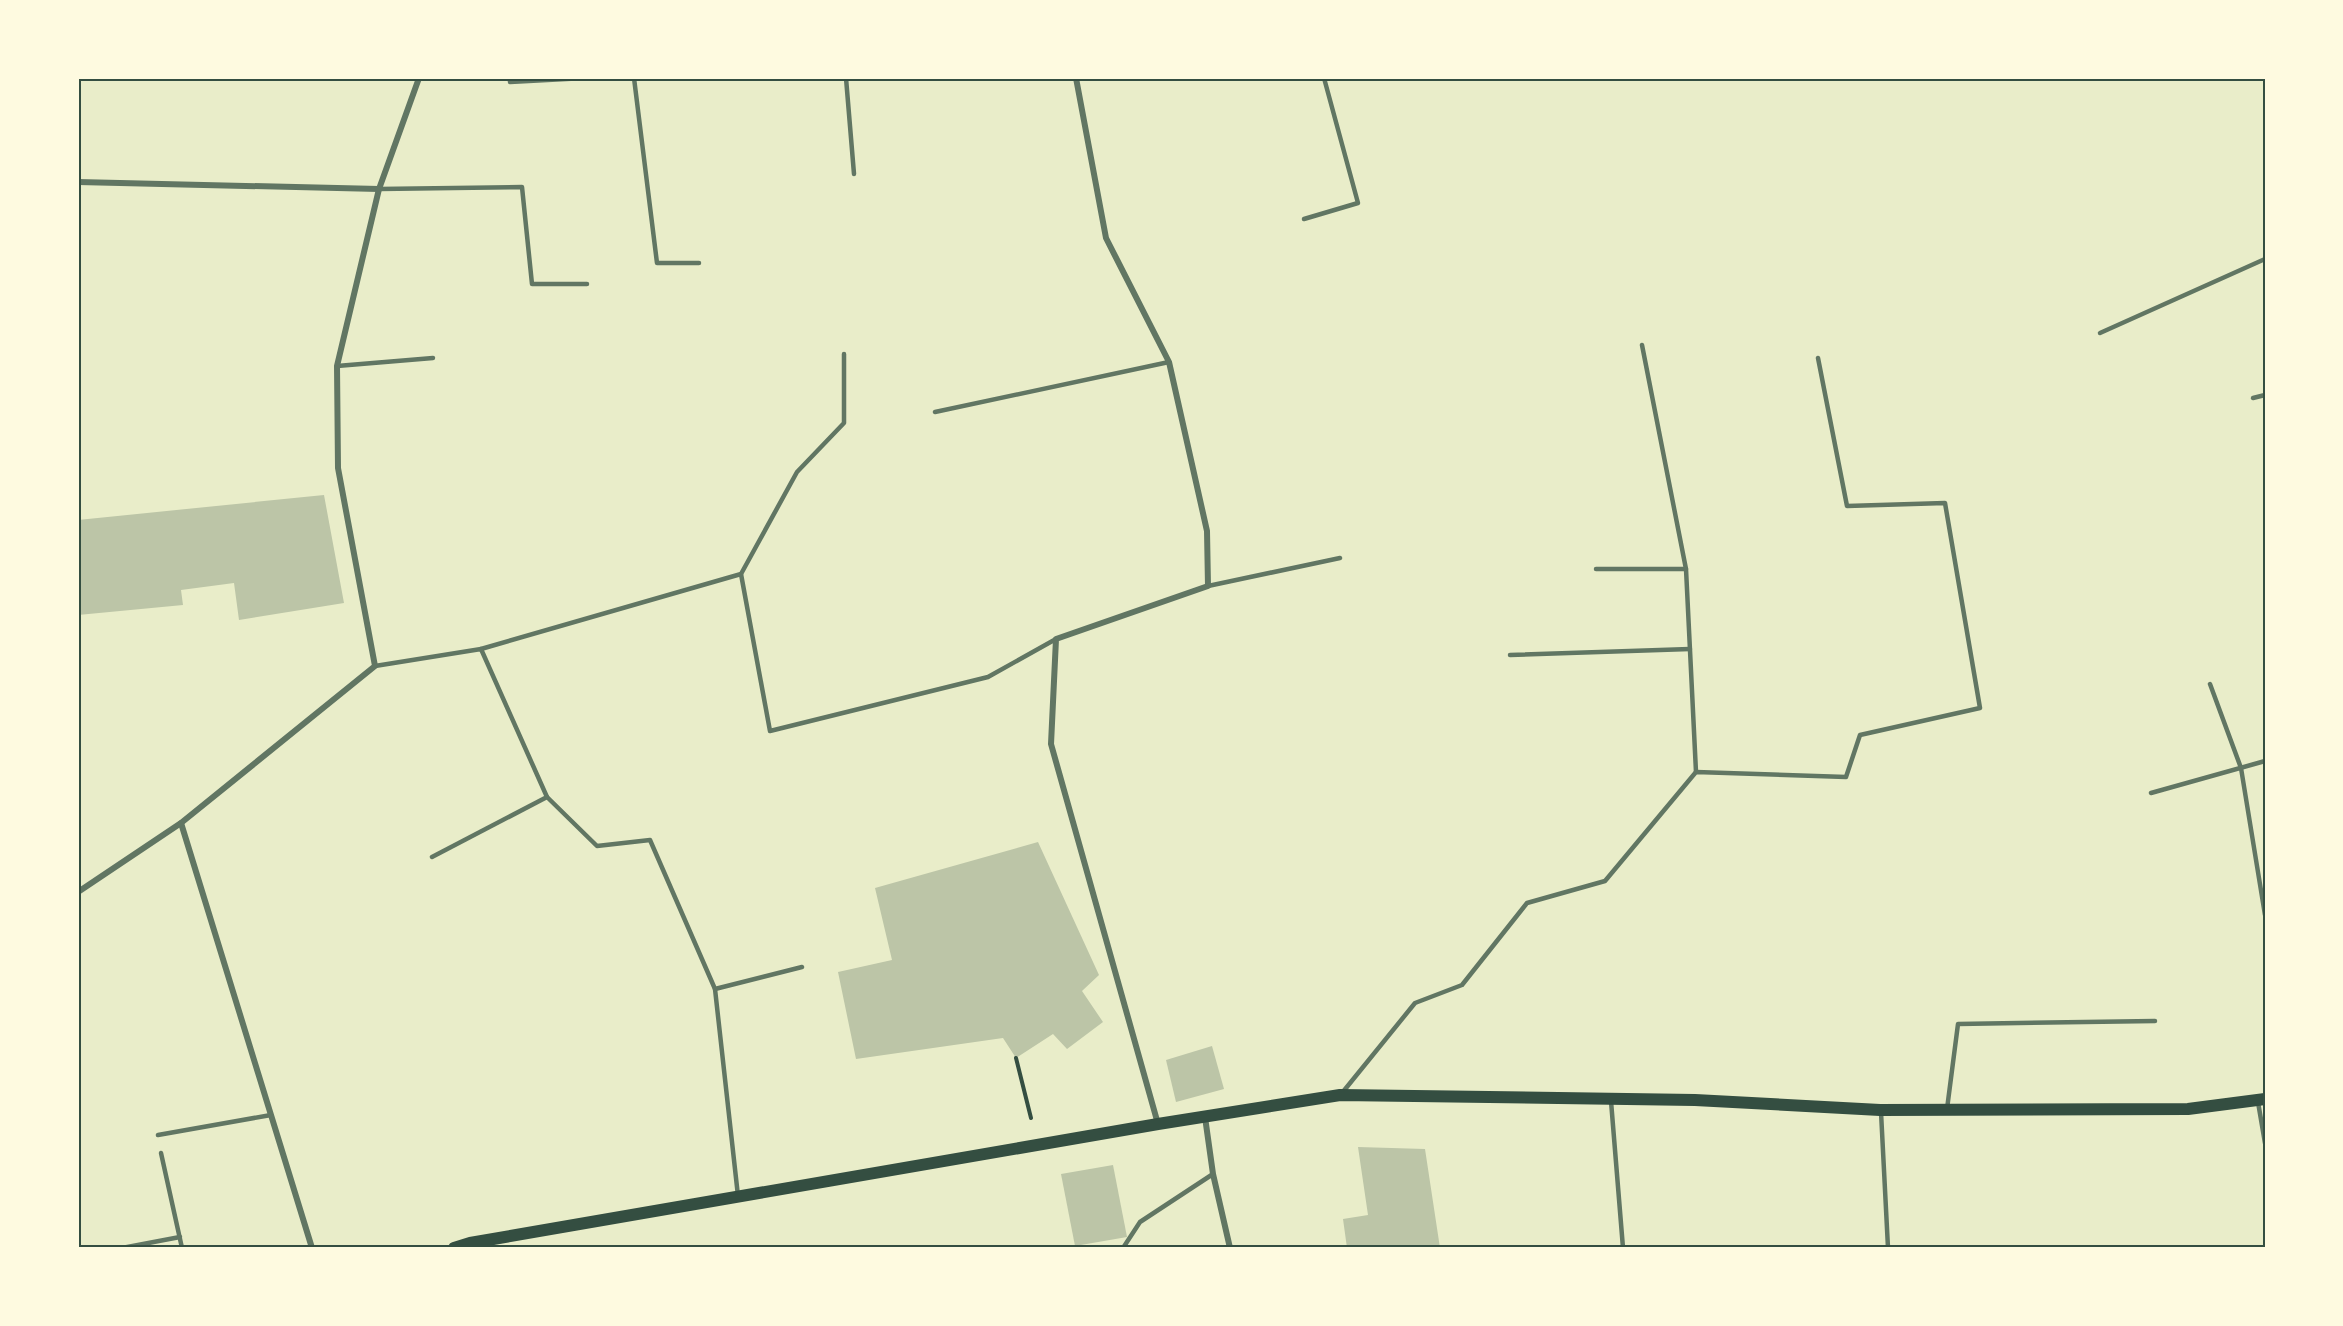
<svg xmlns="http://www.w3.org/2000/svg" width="2343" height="1326" font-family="'PT Sans Narrow',sans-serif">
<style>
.building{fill:#bcc5a7}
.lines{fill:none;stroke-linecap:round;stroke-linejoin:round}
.path{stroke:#344e41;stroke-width:4}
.service{stroke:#617663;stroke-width:4.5}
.minor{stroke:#617663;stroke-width:6}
.secondary{stroke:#344e41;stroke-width:12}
.neatline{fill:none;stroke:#344e41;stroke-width:2}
</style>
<rect width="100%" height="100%" fill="#e9edc9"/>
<g class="building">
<path d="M324,495L344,603L239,620L234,583L181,590L183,605L78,615V520Z"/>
<path d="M1038,842L1099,975L1082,991L1103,1022L1067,1049L1053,1034L1016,1058L1003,1038L856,1059L838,972L892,960L875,888Z"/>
<path d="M1212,1046L1224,1089L1176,1102L1166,1060Z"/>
<path d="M1358,1147L1425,1149L1440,1248H1347L1343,1219L1368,1215Z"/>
<path d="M1113,1165L1127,1237L1075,1246L1061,1174Z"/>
</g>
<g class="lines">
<path class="path" d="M1016,1058L1031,1118"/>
<g class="service">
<path d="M510,78V82L585,78"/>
<path d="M634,78L657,263H699"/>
<path d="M846,78L854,174"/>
<path d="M379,189L522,187L532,284H587"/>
<path d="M1304,219L1358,203L1324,78"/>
<path d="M2100,333L2265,259"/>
<path d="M1642,345L1686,569L1696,772"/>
<path d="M844,354V423L797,472L741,574L770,731L988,677L1056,639"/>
<path d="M337,366L433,358"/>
<path d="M2253,398L2265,395"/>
<path d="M935,412L1169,362"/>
<path d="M1596,569H1686"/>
<path d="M1208,586L1340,558"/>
<path d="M481,649L741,574"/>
<path d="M1510,655L1690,649"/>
<path d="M375,666L481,649L547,797L597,846L650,840L715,989L738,1196"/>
<path d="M2210,684L2241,768L2265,915"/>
<path d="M2151,793L2265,761"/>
<path d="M432,857L547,797"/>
<path d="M715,989L802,967"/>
<path d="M1342,1093L1415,1003L1462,985L1527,903L1605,881L1696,772L1846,777L1860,735L1980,708L1945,503L1847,506L1818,358"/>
<path d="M1611,1101L1623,1248"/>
<path d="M2258,1102L2265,1143"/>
<path d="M1947,1109L1958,1024L2155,1021"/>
<path d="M1881,1112L1888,1248"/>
<path d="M158,1135L271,1115"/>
<path d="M161,1153L182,1248"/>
<path d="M122,1248L180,1237"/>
<path d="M1123,1248L1140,1222L1213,1174"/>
</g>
<g class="minor">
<path d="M1076,78L1106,238L1169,362L1207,531L1208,586L1056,639L1051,744L1158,1124"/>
<path d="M78,182L379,189"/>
<path d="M181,823L312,1248"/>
<path d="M78,892L181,823L375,666L338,468L337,366L379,189L419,78"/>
<path d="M1205,1117L1213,1174L1230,1248"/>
</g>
<path class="secondary" d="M454,1248L470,1243L1158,1124L1340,1095L1695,1100L1880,1110L2188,1109L2265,1099"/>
</g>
<rect width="2343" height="1326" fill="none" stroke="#fefae0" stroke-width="159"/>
<rect x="80" y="80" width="2184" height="1166" class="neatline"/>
</svg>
